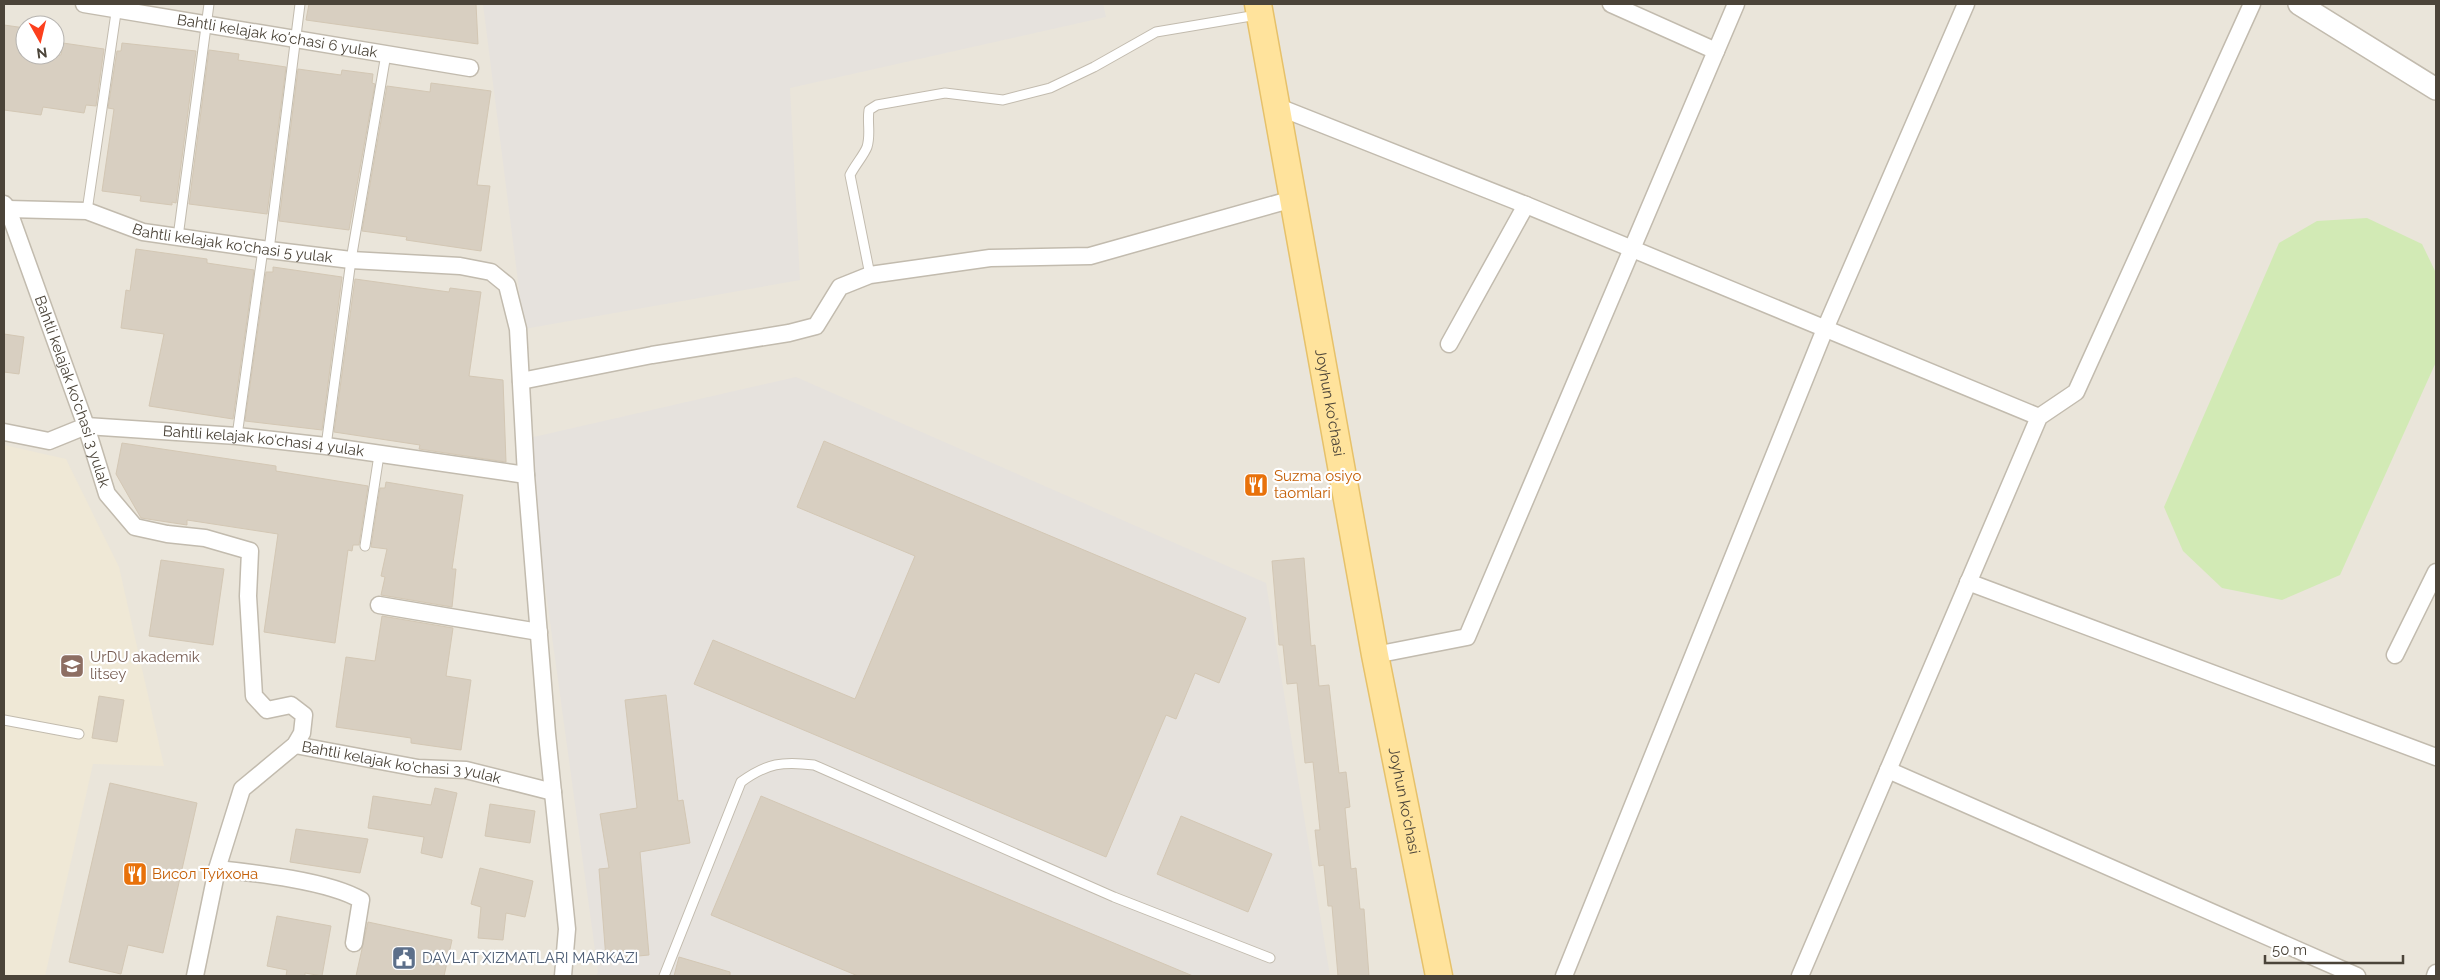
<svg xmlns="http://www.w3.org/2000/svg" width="2440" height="980" font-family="Raleway,sans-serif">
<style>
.residential{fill:#eae5da;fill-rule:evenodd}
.industrial{fill:#e6e2dd}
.education{fill:#efe8d6}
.green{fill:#d2eab5}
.building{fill:#d8cfc1;stroke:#d3c7b4}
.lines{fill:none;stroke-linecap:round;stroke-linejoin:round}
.service-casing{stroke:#c2bbae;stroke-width:11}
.minor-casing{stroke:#c2bbae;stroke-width:19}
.tertiary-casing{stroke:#c2bbae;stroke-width:24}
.primary-casing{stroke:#e6c16a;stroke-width:29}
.service{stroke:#fff;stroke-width:9}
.minor{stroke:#fff;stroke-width:16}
.tertiary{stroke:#fff;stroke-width:21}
.primary{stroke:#ffe39c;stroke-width:26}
.labels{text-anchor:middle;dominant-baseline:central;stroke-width:4.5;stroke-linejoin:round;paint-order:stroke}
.street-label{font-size:15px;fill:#4b4439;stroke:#fff}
.food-label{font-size:15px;fill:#c56008;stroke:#fff;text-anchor:start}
.education-label{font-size:15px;fill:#785e54;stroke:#fff;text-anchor:start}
.service-label{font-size:15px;fill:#4e5e75;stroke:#fff;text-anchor:start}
</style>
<rect width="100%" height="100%" fill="#f6f3ec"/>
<path class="residential" d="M4,4H2436V976H4ZM25,25H55V55H25Z"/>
<g class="industrial">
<path d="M483,4H1103L1106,17L790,88L800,280L524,329Z"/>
<path d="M796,377L1266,583L1330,976H596L598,972L525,439Z"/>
</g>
<path class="education" d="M4,445L66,459L119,567L164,766L93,764L45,976H4Z"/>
<path class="green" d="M2367,218L2422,244L2436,273V362L2340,575L2282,600L2222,588L2183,551L2164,507L2279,243L2317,221Z"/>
<g class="building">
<path d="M309,4H476L478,44L306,20Z"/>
<path d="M4,25L25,28V55H61L63,43L104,49L96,106L86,105L84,113L43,107L41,115L4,110Z"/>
<path d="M122,43L196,51L176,203L172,202V205L140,201L141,196L102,191L114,109L108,108L117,51H121Z"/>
<path d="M209,50L239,54L238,60L286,67L267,214L189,204Z"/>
<path d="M298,69L341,75L342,70L373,74L372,83L375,84L349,230L279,221Z"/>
<path d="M431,83L491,91L477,185L490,186L481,251L406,240L407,237L362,231L387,86L430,92Z"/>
<path d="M136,249L207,259V263L254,270L233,419L149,406L164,334L121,328L126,290L130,291Z"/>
<path d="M273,267L342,277L322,430L245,421L266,272H273Z"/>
<path d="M355,279L449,292L450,288L481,292L469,376L503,380L506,462L419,449L420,445L334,432Z"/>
<path d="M4,334L24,337L19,374L4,372Z"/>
<path d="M824,441L1246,618L1219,683L1195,673L1176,719L1166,715L1106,857L694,684L713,640L855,699L915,556L797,507Z"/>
<path d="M122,443L276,466V471L368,486L359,545H353L352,551L348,550L335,643L264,632L278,534L187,520V525L141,518L116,474Z"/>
<path d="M386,482L463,495L452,569H456L452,607L381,595L385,577L381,576L387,549L371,547L380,488H385Z"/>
<path d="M1304,558L1311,646L1315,645L1319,686L1329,685L1339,773L1346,772L1350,807L1345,808L1351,869L1356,868L1360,909H1364L1369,976H1338L1332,906H1328L1324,865L1319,866L1315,830H1320L1313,762L1305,763L1297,683L1287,684L1283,645H1279L1272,561Z"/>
<path d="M161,560L224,569L213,645L149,636Z"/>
<path d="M382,616L453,628L446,676L471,680L461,750L411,743V738L336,727L346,657L375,661Z"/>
<path d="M666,695L678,801L683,800L690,843L640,852L649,955L606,959L599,869L609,868L600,814L637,808L625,700Z"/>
<path d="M99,696L124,700L117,742L92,738Z"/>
<path d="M110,783L197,803L163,953L128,945L121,974L69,962Z"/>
<path d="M435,788L457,793L442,858L421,853L424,837L368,828L373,796L431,805Z"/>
<path d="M761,796L1193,976H858L711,915Z"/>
<path d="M490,804L535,811L530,843L485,836Z"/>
<path d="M1181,816L1272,854L1248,912L1157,874Z"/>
<path d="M296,829L368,839L360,873L290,862Z"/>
<path d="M480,868L533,881L525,917L506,913L503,940L478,938L481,907L471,904Z"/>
<path d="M277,916L331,926L322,976L305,973V976H286L287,970L267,966Z"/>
<path d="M368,922L452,940L444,976H356Z"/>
<path d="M679,957L730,972V976H674Z"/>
</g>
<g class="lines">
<defs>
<g id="service">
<path d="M87,211L117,6"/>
<path d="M178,237L209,4"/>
<path d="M269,250L300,4"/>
<path d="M870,275L850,175C855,165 864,155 867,147C871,134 867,123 869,110L877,105L945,93L1003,100L1050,88L1094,67L1156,32L1257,15"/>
<path d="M237,436L263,249"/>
<path d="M326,446L351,260L386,54"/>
<path d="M365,546L379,455"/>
<path d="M4,720L79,734"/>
<path d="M664,976L741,782C767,763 783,761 814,765L1114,897L1270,958"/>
</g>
<g id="minor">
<path id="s1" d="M84,4L470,68"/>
<path d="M1611,4L1716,51"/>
<path d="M1276,106L1526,205L2039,417"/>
<path id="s2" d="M4,204L8,209L86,426L107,494L135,527L167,534L205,538L250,551L248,596L254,696L267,710L291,705L304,715L302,733L295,745L242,789L217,869L195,976"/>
<path id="s3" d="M8,209L87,211L143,232L269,250L351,260L460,266L491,272L507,285L518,329L526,475L547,734L567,929L563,976"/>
<path d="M1449,344L1526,205"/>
<path d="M521,381L652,355L789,333L816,326L840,287L870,275L990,258L1090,256L1293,199"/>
<path id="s4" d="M4,432L49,441L86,426L237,436L326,446L526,475"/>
<path d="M1968,582L2436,757"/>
<path d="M379,605L539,632"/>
<path d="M1375,655L1467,637L1736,4"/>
<path d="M2395,655L2436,572"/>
<path id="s5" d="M295,745L418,768L466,770L553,792"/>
<path d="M1888,770L2357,976"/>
<path d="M217,869C256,873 329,881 361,900L354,943"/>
<path d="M1564,976L1825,329L1966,4"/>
<path d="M1800,976L2039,417L2076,392L2252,4"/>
<path d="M2435,976L2436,973"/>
</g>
<path id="tertiary" d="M2299,4L2436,89"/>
<g id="primary">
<path id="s6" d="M1258,4L1375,655L1439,976"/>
</g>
</defs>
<use href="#service" class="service-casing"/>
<use href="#minor" class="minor-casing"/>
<use href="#tertiary" class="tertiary-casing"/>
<use href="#primary" class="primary-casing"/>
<use href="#service" class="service"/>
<use href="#minor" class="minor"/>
<use href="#tertiary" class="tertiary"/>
<use href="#primary" class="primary"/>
</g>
<defs>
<symbol id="restaurant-square" viewBox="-11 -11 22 22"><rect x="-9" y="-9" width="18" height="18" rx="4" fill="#e8710a" stroke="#fff"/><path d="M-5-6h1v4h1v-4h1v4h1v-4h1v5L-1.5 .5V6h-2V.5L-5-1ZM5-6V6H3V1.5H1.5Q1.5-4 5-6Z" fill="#fff"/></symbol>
<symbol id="school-square" viewBox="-11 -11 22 22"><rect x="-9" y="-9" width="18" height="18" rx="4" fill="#8d6e63" stroke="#fff"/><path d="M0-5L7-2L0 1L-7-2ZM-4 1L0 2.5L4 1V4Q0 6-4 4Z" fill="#fff"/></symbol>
<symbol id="civic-square" viewBox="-11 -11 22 22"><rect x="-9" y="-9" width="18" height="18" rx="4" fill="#5c6f8a" stroke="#fff"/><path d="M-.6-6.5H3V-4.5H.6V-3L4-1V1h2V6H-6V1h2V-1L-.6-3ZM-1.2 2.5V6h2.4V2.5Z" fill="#fff"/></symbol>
</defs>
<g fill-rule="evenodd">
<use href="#restaurant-square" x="1242" y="471" width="28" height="28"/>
<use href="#school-square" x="58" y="652" width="28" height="28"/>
<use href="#restaurant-square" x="121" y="860" width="28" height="28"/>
<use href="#civic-square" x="390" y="944" width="28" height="28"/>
</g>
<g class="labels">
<g class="street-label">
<text stroke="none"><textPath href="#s1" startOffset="196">Bahtli kelajak ko'chasi 6 yulak</textPath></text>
<text stroke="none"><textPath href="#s3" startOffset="229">Bahtli kelajak ko'chasi 5 yulak</textPath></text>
<text stroke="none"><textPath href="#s2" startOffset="200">Bahtli kelajak ko'chasi 3 yulak</textPath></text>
<text stroke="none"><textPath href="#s6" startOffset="405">Joyhun ko'chasi</textPath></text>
<text stroke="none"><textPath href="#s4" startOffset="264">Bahtli kelajak ko'chasi 4 yulak</textPath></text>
<text stroke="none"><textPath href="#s5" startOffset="108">Bahtli kelajak ko'chasi 3 yulak</textPath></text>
<text stroke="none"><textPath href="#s6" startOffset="810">Joyhun ko'chasi</textPath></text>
</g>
<g class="food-label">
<text x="1274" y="476">Suzma osiyo<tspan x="1274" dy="17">taomlari</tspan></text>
<text x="152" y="874">Висол Туйхона</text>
</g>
<g class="education-label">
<text x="90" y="657">UrDU akademik<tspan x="90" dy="17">litsey</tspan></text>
</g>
<g class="service-label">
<text x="422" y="958">DAVLAT XIZMATLARI MARKAZI</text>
</g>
</g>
<rect width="2440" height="980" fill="none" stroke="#4b4439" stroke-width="10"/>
<g transform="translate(40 40) rotate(172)"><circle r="24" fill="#ffffff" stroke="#b7b4b0"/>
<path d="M0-4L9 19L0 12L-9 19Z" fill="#fc3f1d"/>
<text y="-8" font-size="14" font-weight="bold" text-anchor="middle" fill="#4b4439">N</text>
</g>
<path d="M2265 955v8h138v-8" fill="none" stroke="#4b4439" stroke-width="2.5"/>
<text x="2272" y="955" font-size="15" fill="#4b4439" stroke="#ffffff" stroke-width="4" paint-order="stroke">50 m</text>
</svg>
